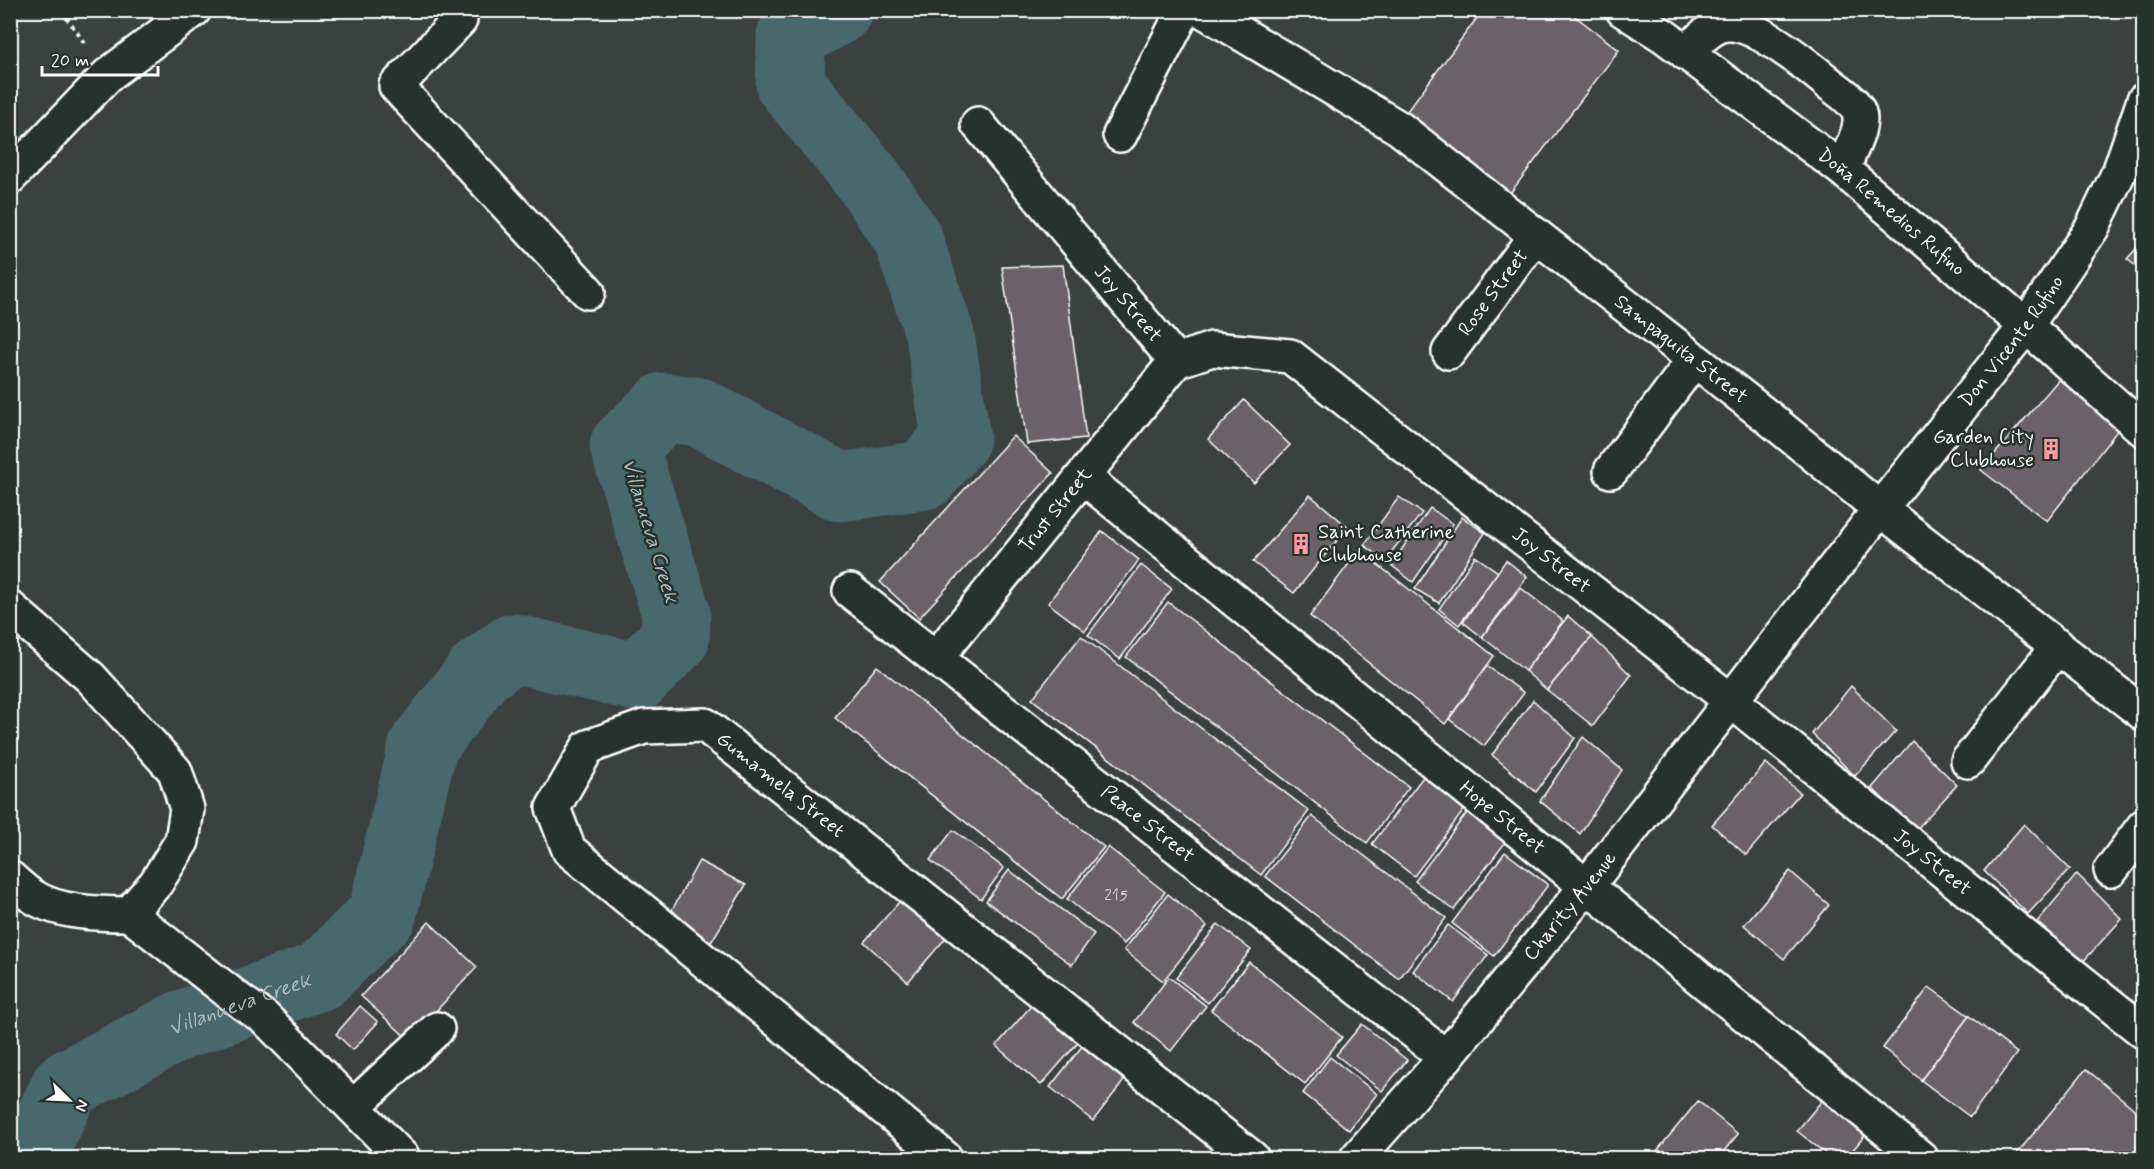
<svg xmlns="http://www.w3.org/2000/svg" width="2154" height="1169" font-family="Mynerve,sans-serif">
<style>
.lines{fill:none;stroke-linecap:round;stroke-linejoin:round}
.river{stroke:#46676d;stroke-width:69}
.building{fill:#6b6268;stroke:#fff;stroke-width:1.5}
.minor-casing{stroke:#fff;stroke-width:38}
.path{stroke:#fff;stroke-width:4;stroke-dasharray:4.5 4.5;stroke-linecap:butt}
.minor{stroke:#26332d;stroke-width:33}
.labels{text-anchor:middle;dominant-baseline:central;stroke-width:5;stroke-linejoin:round;paint-order:stroke}
.number-label{font-size:16px;fill:#dad8d9}
.street-label{font-size:20px;fill:#fff;stroke:#26332d}
.poi-label{font-size:20px;fill:#fff;stroke:#26332d;text-anchor:end}
.water-label{font-size:21px;font-style:italic;fill:#acbbbd;stroke:#26332d}
</style>
<rect width="100%" height="100%" fill="#3b413f"/>
<filter id="ink" filterUnits="userSpaceOnUse"><feTurbulence type="fractalNoise" baseFrequency=".0167" numOctaves="2"/><feDisplacementMap in="SourceGraphic" scale="12" xChannelSelector="R" yChannelSelector="G"/><feConvolveMatrix kernelMatrix="1 2 1 2 8 2 1 2 1" color-interpolation-filters="sRGB"/></filter>
<g filter="url(#ink)">
<g class="lines">
<path class="river" id="s1" d="M31,1158L66,1085L181,1025L320,976L382,915L423,746L480,672L513,648L637,677L675,639L676,613L624,446L664,407L699,412L840,487L925,475L956,438L940,335L908,239L871,183L790,84L791,36L838,10"/>
</g>
<g class="building">
<path d="M1483,10H1567L1619,50L1508,196L1404,115Z"/>
<path d="M2144,240V273L2127,259Z"/>
<path d="M1063,265L1086,438L1027,444L1002,267Z"/>
<path d="M2059,379L2120,427L2047,521L1981,470Z"/>
<path d="M1244,400L1290,445L1254,483L1208,439Z"/>
<path d="M1013,436L1053,473L919,618L880,582Z"/>
<path d="M1310,495L1348,527L1294,593L1253,562Z"/>
<path d="M1399,497L1422,513L1385,560L1364,545Z"/>
<path d="M1430,508L1453,524L1413,582L1391,565Z"/>
<path d="M1462,517L1485,533L1439,603L1415,589Z"/>
<path d="M1102,531L1139,560L1085,631L1048,603Z"/>
<path d="M1359,550L1494,656L1445,724L1310,616Z"/>
<path d="M1475,556L1498,572L1459,625L1439,609Z"/>
<path d="M1506,560L1527,577L1482,637L1463,622Z"/>
<path d="M1141,565L1172,589L1120,659L1088,635Z"/>
<path d="M1521,588L1563,621L1525,671L1482,637Z"/>
<path d="M1168,602L1409,787L1367,843L1126,657Z"/>
<path d="M1568,616L1592,637L1547,690L1525,671Z"/>
<path d="M1081,636L1309,811L1261,875L1032,699Z"/>
<path d="M1592,637L1631,675L1593,726L1547,690Z"/>
<path d="M877,666L1104,847L1062,899L835,718Z"/>
<path d="M1487,666L1524,693L1484,746L1449,719Z"/>
<path d="M1851,686L1896,731L1855,776L1812,734Z"/>
<path d="M1533,700L1575,738L1536,792L1492,755Z"/>
<path d="M1583,737L1622,770L1580,834L1540,801Z"/>
<path d="M1912,741L1957,785L1915,831L1872,788Z"/>
<path d="M1766,763L1800,793L1746,855L1712,825Z"/>
<path d="M1426,773L1468,805L1414,876L1372,844Z"/>
<path d="M1469,810L1508,839L1454,910L1415,881Z"/>
<path d="M1312,816L1446,918L1399,979L1265,876Z"/>
<path d="M2024,824L2070,869L2028,914L1984,871Z"/>
<path d="M953,830L1004,868L981,899L930,860Z"/>
<path d="M1108,847L1165,892L1124,944L1067,899Z"/>
<path d="M1505,852L1548,885L1494,956L1452,923Z"/>
<path d="M699,861L746,885L710,944L672,910Z"/>
<path d="M1009,870L1094,934L1072,965L986,901Z"/>
<path d="M1790,871L1829,905L1784,959L1744,925Z"/>
<path d="M2077,874L2122,919L2080,965L2037,922Z"/>
<path d="M906,894L950,933L908,982L864,942Z"/>
<path d="M1168,894L1207,926L1163,981L1124,950Z"/>
<path d="M429,922L477,967L409,1040L361,996Z"/>
<path d="M1218,924L1251,950L1208,1003L1176,978Z"/>
<path d="M1448,925L1488,955L1453,1002L1413,971Z"/>
<path d="M1249,962L1342,1037L1305,1084L1211,1010Z"/>
<path d="M1169,977L1206,1006L1171,1051L1134,1022Z"/>
<path d="M1929,987L1969,1016L1921,1080L1883,1048Z"/>
<path d="M1038,998L1083,1037L1041,1085L996,1046Z"/>
<path d="M360,1006L378,1022L353,1050L336,1034Z"/>
<path d="M1969,1016L2017,1053L1970,1117L1921,1080Z"/>
<path d="M1362,1024L1407,1060L1382,1091L1336,1055Z"/>
<path d="M1083,1045L1126,1078L1093,1121L1050,1087Z"/>
<path d="M1330,1057L1377,1094L1349,1130L1303,1093Z"/>
<path d="M2086,1069L2144,1117V1158H2018L2015,1156Z"/>
<path d="M1824,1098L1867,1133L1846,1158H1831L1797,1131Z"/>
<path d="M1698,1101L1738,1134L1718,1158H1651Z"/>
</g>
<g class="lines">
<defs>
<g id="minor">
<path d="M450,10L460,20L396,86L588,292"/>
<path id="s2" d="M1202,10L1399,128L1769,418L1880,509L2144,714"/>
<path id="s3" d="M1623,10L1664,36L1842,169L2026,326L2144,430"/>
<path d="M1686,53C1696,43 1708,29 1722,25C1750,17 1809,67 1830,84C1839,91 1855,101 1859,113C1864,127 1848,156 1842,169"/>
<path id="s4" d="M978,124L1176,361"/>
<path d="M1120,135L1184,10"/>
<path d="M10,177L108,75L194,10"/>
<path id="s5" d="M1449,352L1536,235"/>
<path id="s6" d="M1176,361L1212,349L1290,356L1730,700L2144,1032"/>
<path d="M1611,471L1694,360"/>
<path id="s7" d="M1083,477L1921,1158"/>
<path id="s8" d="M850,591L1446,1057"/>
<path d="M10,608L91,678L175,771L187,809L182,841L156,883L129,914C99,914 57,913 32,896C24,891 17,884 10,878"/>
<path id="s9" d="M936,658L1176,361"/>
<path d="M1968,761L2058,646"/>
<path d="M2111,870L2144,826"/>
<path d="M129,914L243,1003L265,1018L403,1158"/>
<path d="M353,1107L437,1029"/>
<path id="s10" d="M945,1158L569,850L553,808L588,747L644,727L705,725L1252,1158"/>
<path id="s11" d="M1357,1158L1446,1057L1587,886L1880,509L2026,326L2092,228L2120,170L2144,100"/>
</g>
</defs>
<use href="#minor" class="minor-casing"/>
<path class="path" d="M61,10L86,45"/>
<use href="#minor" class="minor"/>
</g>
</g>
<defs>
<symbol id="building-bare" viewBox="-9 -9 18 18"><path d="M-4-6H4V6H1V3H-1V6H-4ZM-2.5-4.3h1.7v1.8h-1.7ZM.8-4.3h1.7v1.8H.8ZM-2.5-1h1.7V.8h-1.7ZM.8-1h1.7V.8H.8Z" fill="#ff9aa2" stroke="#26332d" stroke-width="2.5" paint-order="stroke"/></symbol>
</defs>
<g fill-rule="evenodd">
<use href="#building-bare" x="2036" y="434" width="30" height="30"/>
<use href="#building-bare" x="1286" y="529" width="30" height="30"/>
</g>
<g class="labels">
<g class="number-label">
<text x="1116" y="895">215</text>
</g>
<g class="street-label">
<text stroke="none"><textPath href="#s3" startOffset="336">Doña Remedios Rufino</textPath></text>
<text stroke="none"><textPath href="#s5" startOffset="74">Rose Street</textPath></text>
<text stroke="none"><textPath href="#s4" startOffset="234">Joy Street</textPath></text>
<text stroke="none"><textPath href="#s11" startOffset="1047">Don Vicente Rufino</textPath></text>
<text stroke="none"><textPath href="#s2" startOffset="588">Sampaguita Street</textPath></text>
<text stroke="none"><textPath href="#s9" startOffset="190">Trust Street</textPath></text>
<text stroke="none"><textPath href="#s6" startOffset="448">Joy Street</textPath></text>
<text stroke="none"><textPath href="#s10" startOffset="818">Gumamela Street</textPath></text>
<text stroke="none"><textPath href="#s7" startOffset="540">Hope Street</textPath></text>
<text stroke="none"><textPath href="#s8" startOffset="378">Peace Street</textPath></text>
<text stroke="none"><textPath href="#s6" startOffset="934">Joy Street</textPath></text>
<text stroke="none"><textPath href="#s11" startOffset="330">Charity Avenue</textPath></text>
</g>
<g class="poi-label">
<text x="2034" y="437">Garden City<tspan x="2034" dy="23">Clubhouse</tspan></text>
<text x="1318" y="532" text-anchor="start">Saint Catherine<tspan x="1318" dy="23">Clubhouse</tspan></text>
</g>
<g class="water-label">
<text transform="translate(650 531) rotate(73)">Villanueva Creek</text>
<text stroke="none"><textPath href="#s1" startOffset="273">Villanueva Creek</textPath></text>
</g>
</g>
<rect width="2154" height="1169" fill="none" stroke="#26332d" stroke-width="36"/>
<rect x="18" y="18" width="2118" height="1133" fill="none" stroke="#fff" stroke-width="2" filter="url(#ink)"/>
<g transform="translate(69 1100) rotate(114)" stroke="#26332d" stroke-width="4.5" paint-order="stroke">
<path d="M0-4.5L10 22L0 15L-10 22Z" fill="#ffffff"/>
<text y="-9" font-size="16" font-weight="bold" text-anchor="middle" fill="#ffffff">N</text>
</g>
<path d="M42 66v9h116v-9" fill="none" stroke="#ffffff" stroke-width="3"/>
<text x="51" y="66" font-size="18" fill="#ffffff" stroke="#26332d" stroke-width="4.5" paint-order="stroke">20 m</text>
</svg>
